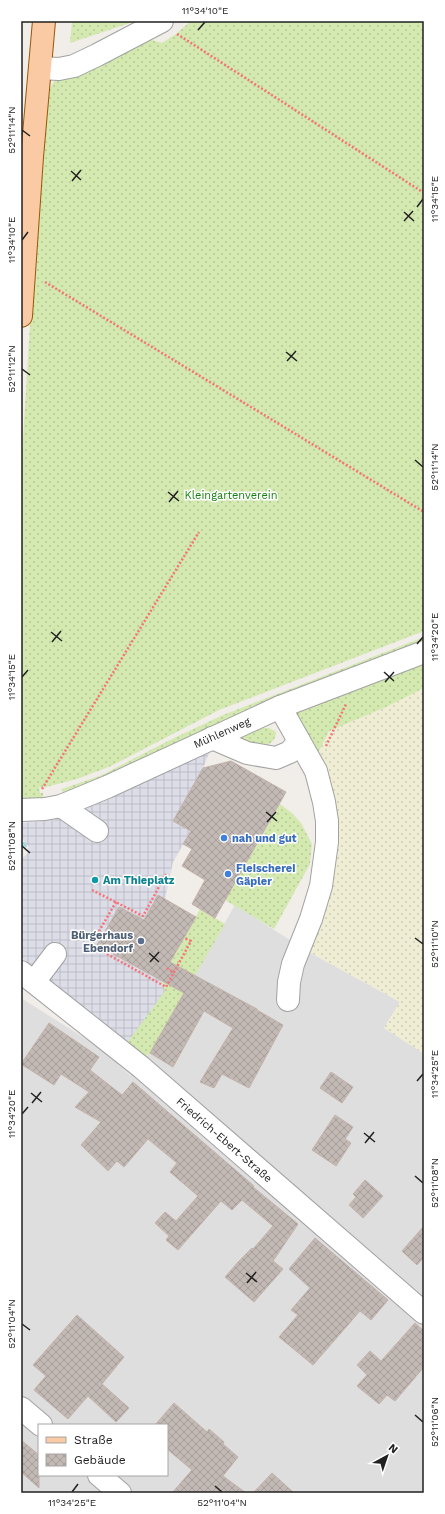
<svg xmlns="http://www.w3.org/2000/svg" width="445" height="1514" font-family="'Work Sans',sans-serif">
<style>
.residential{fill:#dfdede;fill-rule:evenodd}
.farmland{fill:url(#farmland-dots)}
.grass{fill:url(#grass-dots)}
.plaza{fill:url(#plaza-grid)}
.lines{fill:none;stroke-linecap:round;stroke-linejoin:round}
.stream{stroke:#aad8dd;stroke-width:6}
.building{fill:url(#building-cross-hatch);stroke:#c3b2aa}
.minor-casing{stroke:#a2a2a2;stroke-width:24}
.major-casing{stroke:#9a5503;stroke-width:24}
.path{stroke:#f77377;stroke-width:2.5;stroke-dasharray:2 2;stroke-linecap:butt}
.minor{stroke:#fff;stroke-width:22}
.major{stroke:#facaa4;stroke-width:22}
.ticks{fill:none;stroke:#212121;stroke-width:1.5}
.shop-dot{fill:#3f7fe0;stroke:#fff;stroke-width:1.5}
.culture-dot{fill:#0f9aa8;stroke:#fff;stroke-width:1.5}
.service-dot{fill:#5c6f8a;stroke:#fff;stroke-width:1.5}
.labels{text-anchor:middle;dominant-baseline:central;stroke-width:3;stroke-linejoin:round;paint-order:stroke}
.park-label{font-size:11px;fill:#147f0e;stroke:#fff}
.street-label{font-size:11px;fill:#212121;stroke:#fff}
.shop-label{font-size:11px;font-weight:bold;fill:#366cbe;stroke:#fff;text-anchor:start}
.culture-label{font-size:11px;font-weight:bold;fill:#0d838f;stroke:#fff;text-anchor:start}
.service-label{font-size:11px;font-weight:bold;fill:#4e5e75;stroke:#fff;text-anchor:end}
.neatline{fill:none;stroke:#212121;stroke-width:1.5}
.ticks-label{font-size:10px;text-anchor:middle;fill:#212121}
</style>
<defs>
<pattern id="farmland-dots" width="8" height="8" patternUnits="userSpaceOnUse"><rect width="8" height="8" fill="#efedd4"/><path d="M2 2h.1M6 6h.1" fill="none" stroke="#cdcbb6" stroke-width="1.8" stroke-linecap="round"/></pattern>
<pattern id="grass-dots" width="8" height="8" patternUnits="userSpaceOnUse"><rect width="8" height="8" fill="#d3e9b0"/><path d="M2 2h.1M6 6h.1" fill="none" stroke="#b5c897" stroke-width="1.8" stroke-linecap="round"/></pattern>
<pattern id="plaza-grid" width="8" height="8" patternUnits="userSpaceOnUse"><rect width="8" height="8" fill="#dcdde7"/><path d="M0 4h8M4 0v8" fill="none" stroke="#bcbdc6"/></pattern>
<pattern id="building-cross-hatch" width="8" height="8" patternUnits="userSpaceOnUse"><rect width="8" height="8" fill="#c2b8b4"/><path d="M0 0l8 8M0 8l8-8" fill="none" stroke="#a69e9a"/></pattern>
</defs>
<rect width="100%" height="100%" fill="#f1ede8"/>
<path class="residential" d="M235,905L307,951L400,1002L384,1028L424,1053V1493H21V998L97,1046L131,1076L150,1053ZM39,1425H167V1475H39Z"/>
<path class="farmland" d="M424,688V1054L384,1028L400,1002L307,951L331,876L317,755L329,731L386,707Z"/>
<g class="grass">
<path d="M72,21H136L70,43Z"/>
<path d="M191,21H424V631L219,710L111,766L77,779L42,788L39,787L40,793H43V798L42,799L21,801V473L32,291L47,97C50,87 53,81 61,75L142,37L162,43L176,34Z"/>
<path d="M424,637V645L64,795L62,789L102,775L172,739L223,715Z"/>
<path d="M424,658V688L386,707L329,731L317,755L293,712Z"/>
<path d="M253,728H269L276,732C276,739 272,742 267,746L236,741V734Z"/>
<path d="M280,804L292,813L301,823L312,844L310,864L274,929L225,900Z"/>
<path d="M200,909L225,924L150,1053L143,1059L51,982L161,979Z"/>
</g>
<path class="plaza" d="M210,751L203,768L173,821L191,831L173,862L165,899L147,931L115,913L97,944L161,980L165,991L127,1043L54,988L21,957V859L27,854L29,847L21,837V823L54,820L100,796Z"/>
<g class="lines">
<path class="stream" d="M21,845H24"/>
</g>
<g class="building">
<path d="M231,761L286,792L215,918L192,904L205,880L182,866L192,849L183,844L191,831L173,821L203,768Z"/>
<path d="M158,895L196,917L170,962L257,1009V1010L283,1025L249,1088L222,1074L214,1088L200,1082L233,1028L204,1011L173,1067L150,1053L184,993L97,945L119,907L144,920Z"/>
<path d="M49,1023L99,1057L90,1070L122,1095L133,1082L254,1186L253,1187L298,1224L273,1261L283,1269L254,1302L225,1277L239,1261L252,1248L253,1249L273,1226L242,1200L232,1210L221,1201L178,1250L166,1240L169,1236L155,1223L165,1212L176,1221L198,1196L170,1172L177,1163L148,1139L124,1167L117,1161L108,1171L81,1145L101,1122L75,1107L89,1092L61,1074L54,1085L21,1064Z"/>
<path d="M331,1072L353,1087L342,1103L320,1088Z"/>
<path d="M335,1115L353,1127L345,1139L351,1143L336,1166L312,1150Z"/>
<path d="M365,1180L383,1196L363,1218L349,1205L356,1197L353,1194Z"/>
<path d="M424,1226V1257L417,1265L402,1251Z"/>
<path d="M315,1238L388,1300L371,1320L360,1311L313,1365L279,1337L298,1315L291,1310L310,1288L289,1269Z"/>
<path d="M77,1315L124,1357L102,1384L129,1408L116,1422L88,1396L68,1419L34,1390L46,1376L33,1365Z"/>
<path d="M415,1323L424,1331V1367L395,1401L387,1395L379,1404L357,1386L367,1375L357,1365L370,1351L381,1361Z"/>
<path d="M174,1403L207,1432L209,1429L224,1442L223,1444L238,1457L223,1476L246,1493H172L192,1470L167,1449V1425H155Z"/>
<path d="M21,1440L39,1455V1488L21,1472Z"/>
<path d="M272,1473L294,1493H253Z"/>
</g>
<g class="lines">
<defs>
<g id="minor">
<path d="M40,68L59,69L74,66L97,55L162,21"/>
<path d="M280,707L316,771L324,802L327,821V842L321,886L311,919L293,964L289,982L288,1000"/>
<path d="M212,738L247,753L276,758L290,752L299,741"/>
<path d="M61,806L97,831"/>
<path d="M21,810L45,809L61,806L107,787L280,707L424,652"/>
<path d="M21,972L141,1067L424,1313"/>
<path d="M34,982L55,954"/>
<path d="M21,1408L41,1425"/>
<path d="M99,1475L120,1493"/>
</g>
<path id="major" d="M21,316L32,157L44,21"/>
</defs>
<use href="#minor" class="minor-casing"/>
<use href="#major" class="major-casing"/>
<g class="path">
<path d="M177,34L424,193"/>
<path d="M45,282L424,512"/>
<path d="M326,746L346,704"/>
<path d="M42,789L199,532"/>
<path d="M92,890L143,916L166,874"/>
<path d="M116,902L91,945L166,987L191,941L184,938"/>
<path d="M167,968L174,973"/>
</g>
<use href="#minor" class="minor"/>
<use href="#major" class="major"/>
</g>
<path class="ticks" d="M198,30L205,22M22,130L30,136M71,171L81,180M72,181L81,170M417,207L423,199M404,212L414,221M404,221L413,211M22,240L28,232M286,352L297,361M287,361L296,351M22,369L30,375M415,460L423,467M168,492L179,501M169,502L178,491M51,632L62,641M52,642L61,631M417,644L423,637M384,672L394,681M22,677L28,670M385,682L394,672M266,812L277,821M267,822L276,812M22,846L30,853M415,938L423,944M149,953L159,962M150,962L159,952M417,1081L423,1074M31,1093L42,1102M32,1103L41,1092M22,1114L28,1107M364,1133L375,1142M365,1143L374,1132M415,1176L423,1183M246,1273L257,1282M247,1283L256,1272M22,1324L30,1330M415,1415L423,1422M215,1486L222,1492M72,1492L78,1484"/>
<g class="shop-dot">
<circle cx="224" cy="838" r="4"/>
<circle cx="228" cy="874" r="4"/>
</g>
<circle class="culture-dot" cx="95" cy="880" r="4"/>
<circle class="service-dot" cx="141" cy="941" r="4"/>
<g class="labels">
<g class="park-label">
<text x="231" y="495">Kleingartenverein</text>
</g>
<g class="street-label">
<text transform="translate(222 733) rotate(-24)">Mühlenweg</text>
<text transform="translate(224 1140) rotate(41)">Friedrich-Ebert-Straße</text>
</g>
<g class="shop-label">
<text x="232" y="838">nah und gut</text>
<text x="236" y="868">Fleischerei<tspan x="236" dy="13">Gäpler</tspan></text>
</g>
<g class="culture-label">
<text x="103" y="880">Am Thieplatz</text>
</g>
<g class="service-label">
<text x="133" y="935">Bürgerhaus<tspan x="133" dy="13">Ebendorf</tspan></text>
</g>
</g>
<rect width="445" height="1514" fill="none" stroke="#ffffff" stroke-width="44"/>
<rect x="38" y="1424" width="130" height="52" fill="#ffffff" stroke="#a6a6a6"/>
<rect x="46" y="1437" width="20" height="6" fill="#facaa4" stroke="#a6a6a6"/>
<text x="74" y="1444" font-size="12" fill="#212121">Straße</text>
<rect x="46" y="1454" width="20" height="12" fill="url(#building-cross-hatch)" stroke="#a6a6a6"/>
<text x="74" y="1464" font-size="12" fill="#212121">Gebäude</text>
<g transform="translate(387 1456) rotate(40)" stroke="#ffffff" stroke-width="3" paint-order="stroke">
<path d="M0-3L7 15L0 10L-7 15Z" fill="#212121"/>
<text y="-6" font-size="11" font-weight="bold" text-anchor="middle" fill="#212121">N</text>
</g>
<rect x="22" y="22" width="401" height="1470" class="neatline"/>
<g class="ticks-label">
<text x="205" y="14">11°34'10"E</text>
<text transform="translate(11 130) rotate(-90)" y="4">52°11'14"N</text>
<text transform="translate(434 199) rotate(-90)" y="4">11°34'15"E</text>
<text transform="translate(11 240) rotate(-90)" y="4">11°34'10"E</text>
<text transform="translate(11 369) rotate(-90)" y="4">52°11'12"N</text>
<text transform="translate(434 467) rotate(-90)" y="4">52°11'14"N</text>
<text transform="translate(434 637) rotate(-90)" y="4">11°34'20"E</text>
<text transform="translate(11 677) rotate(-90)" y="4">11°34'15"E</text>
<text transform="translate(11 846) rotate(-90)" y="4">52°11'08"N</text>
<text transform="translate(434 944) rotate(-90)" y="4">52°11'10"N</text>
<text transform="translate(434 1074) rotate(-90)" y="4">11°34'25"E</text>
<text transform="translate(11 1114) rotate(-90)" y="4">11°34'20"E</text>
<text transform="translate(434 1183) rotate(-90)" y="4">52°11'08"N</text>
<text transform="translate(11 1324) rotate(-90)" y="4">52°11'04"N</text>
<text transform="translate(434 1422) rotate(-90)" y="4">52°11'06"N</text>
<text x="72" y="1506">11°34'25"E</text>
<text x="222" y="1506">52°11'04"N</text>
</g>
</svg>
